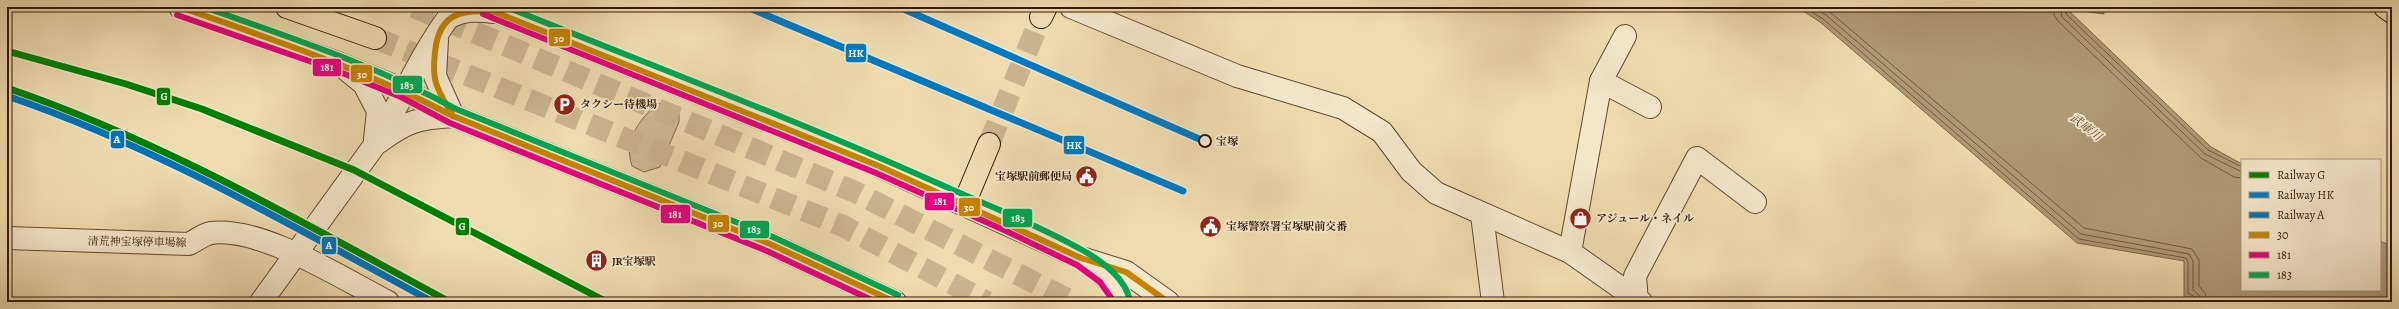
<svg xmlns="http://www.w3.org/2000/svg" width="2399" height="309" font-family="Alegreya,'Noto Serif JP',serif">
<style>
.green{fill:#cebb92;stroke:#806a4b}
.water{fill:#ae9a75;stroke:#7d6648}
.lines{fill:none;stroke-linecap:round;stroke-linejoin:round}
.shore{stroke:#705a3c;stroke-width:1}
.major-tunnel{stroke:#c9b58d;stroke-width:22;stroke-dasharray:22 11;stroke-linecap:butt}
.highway-tunnel{stroke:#c9b58d;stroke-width:22;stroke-dasharray:22 11;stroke-linecap:butt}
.minor-casing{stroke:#624a2f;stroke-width:24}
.major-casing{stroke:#331904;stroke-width:24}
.highway-casing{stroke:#331904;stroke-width:24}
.minor{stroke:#f4e8cb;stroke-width:22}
.major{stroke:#eedcaf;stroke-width:22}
.highway{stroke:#eedcaf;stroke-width:22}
.bus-1-casing{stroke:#f4e8cb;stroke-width:9}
.bus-2-casing{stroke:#f4e8cb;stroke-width:9}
.bus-3-casing{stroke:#f4e8cb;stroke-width:9}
.bus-1{stroke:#c68301;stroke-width:6}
.bus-2{stroke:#e5007d;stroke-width:6}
.bus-3{stroke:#00a651;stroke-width:6}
.rail-1-casing{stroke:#f4e8cb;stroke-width:10}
.rail-2-casing{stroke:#f4e8cb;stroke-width:10}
.rail-3-casing{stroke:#f4e8cb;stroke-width:10}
.rail-1{stroke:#008000;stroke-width:7}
.rail-2{stroke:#007ac4;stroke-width:7}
.rail-3{stroke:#0072ba;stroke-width:7}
.stop-dot{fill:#f4e8cb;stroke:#331904;stroke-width:2}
.labels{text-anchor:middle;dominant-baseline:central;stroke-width:3.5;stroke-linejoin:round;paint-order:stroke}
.poi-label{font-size:11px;font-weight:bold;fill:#331904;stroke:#f4e8cb;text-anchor:start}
.stop-label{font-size:11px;font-weight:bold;fill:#331904;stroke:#f4e8cb;text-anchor:start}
.street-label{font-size:11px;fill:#331904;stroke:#f4e8cb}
.water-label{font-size:12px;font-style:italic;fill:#644d31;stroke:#f4e8cb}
.line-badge{stroke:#f4e8cb;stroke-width:1.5}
.badge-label{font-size:11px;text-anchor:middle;font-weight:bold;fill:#fff}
</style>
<rect width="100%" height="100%" fill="#eedcaf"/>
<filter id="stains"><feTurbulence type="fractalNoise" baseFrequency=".005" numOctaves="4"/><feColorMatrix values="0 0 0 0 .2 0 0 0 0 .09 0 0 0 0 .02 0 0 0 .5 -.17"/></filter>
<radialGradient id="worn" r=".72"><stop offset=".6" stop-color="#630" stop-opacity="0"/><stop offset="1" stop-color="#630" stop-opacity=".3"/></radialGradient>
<path class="green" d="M667,103L679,108V122L660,167L644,172L632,166C623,139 639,122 656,104Z"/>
<path class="water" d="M1797,7H2103L2104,14L2067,9L2211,147L2242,164V290H2380V241L2392,246V302H2197L2184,297V261L2077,243L1820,22Z"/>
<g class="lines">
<g class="shore">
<path d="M1804,7L1823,19L2079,239L2186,258L2188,262V293L2195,297L2196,302"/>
<path d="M1813,7L1826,15L2081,234L2189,254L2193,261V290L2199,295L2201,302"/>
<path d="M1824,7L2084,228L2192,249L2199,260V286L2205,293L2207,302"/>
<path d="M2054,7V15L2058,21L2201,158L2234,177L2242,178"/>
<path d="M2060,7L2062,17L2205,154L2242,172"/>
<path d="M2066,7V14L2208,150L2242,167"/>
</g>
<path class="major-tunnel" d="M989,144L1041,17"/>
<g class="highway-tunnel">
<path d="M414,7L853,191L1073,302"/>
<path d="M375,38L843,226L987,302"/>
</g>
<defs>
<g id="minor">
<path d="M180,7L338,63L404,90L453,116L770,244L895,302"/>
<path d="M486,7L879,166L1081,258L1126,272L1168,302"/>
<path d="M1071,7L1237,76L1343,108L1382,132L1411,171L1436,193L1570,252L1641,302"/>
<path d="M437,40L435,76L453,116"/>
<path d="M348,71L364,84L378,111L375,139"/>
<path d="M1601,81L1650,107"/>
<path d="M379,142C407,121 419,118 453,116"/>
<path d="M1482,215L1493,302"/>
<path d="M7,238L189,244C195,241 204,234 211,233C261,226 343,279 388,302"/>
<path d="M1570,252L1601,81L1625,36"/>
<path d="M1090,264C1102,274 1119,286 1122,302"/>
<path d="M261,302L374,146C400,104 419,58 448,18C464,9 477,10 495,12"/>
<path d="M1637,302L1635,276L1697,158L1755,202"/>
</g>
<g id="major">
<path d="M2385,7L2392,12"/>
<path d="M1041,17L1046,7"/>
<path d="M964,204L989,144"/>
</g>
<path id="highway" d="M287,7L375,38"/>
</defs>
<use href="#minor" class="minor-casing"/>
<use href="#major" class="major-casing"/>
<use href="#highway" class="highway-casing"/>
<use href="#minor" class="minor"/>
<use href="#major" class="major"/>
<use href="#highway" class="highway"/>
<defs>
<g id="bus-1">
<path d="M180,7C273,40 366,70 453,116L770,244L895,302"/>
<path d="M453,116C447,105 439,94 436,83C433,73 434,61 435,52C439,13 461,9 495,12L879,166L1081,258L1126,272L1168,302"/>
</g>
<g id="bus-2">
<path d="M483,14L876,173L1004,230L1077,265L1100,282L1114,302"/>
<path d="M177,15L335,70L401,97L450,123L767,251L876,302"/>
</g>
<g id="bus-3">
<path d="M204,7C291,38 375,65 456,109L773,237L898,295"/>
<path d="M507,7C650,65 794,119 935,182C984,204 1036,224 1084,251C1102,261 1126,279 1130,301"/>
</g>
</defs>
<use href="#bus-1" class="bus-1-casing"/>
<use href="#bus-2" class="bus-2-casing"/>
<use href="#bus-3" class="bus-3-casing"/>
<use href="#bus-1" class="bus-1"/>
<use href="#bus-2" class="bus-2"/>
<use href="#bus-3" class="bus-3"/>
<defs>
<g id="rail-1">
<path d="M7,51L126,84L202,109L354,170L607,302"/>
<path d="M7,88C163,141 305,224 450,302"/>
</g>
<g id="rail-2">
<path d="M747,7L1183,191"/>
<path d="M899,7L1206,142"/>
</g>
<path id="rail-3" d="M7,96C157,147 294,227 433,302"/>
</defs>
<use href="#rail-1" class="rail-1-casing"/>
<use href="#rail-2" class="rail-2-casing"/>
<use href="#rail-3" class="rail-3-casing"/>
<use href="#rail-1" class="rail-1"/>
<use href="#rail-2" class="rail-2"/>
<use href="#rail-3" class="rail-3"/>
</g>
<defs>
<symbol id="parking-disc" viewBox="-11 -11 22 22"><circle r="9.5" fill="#8f2418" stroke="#f4e8cb"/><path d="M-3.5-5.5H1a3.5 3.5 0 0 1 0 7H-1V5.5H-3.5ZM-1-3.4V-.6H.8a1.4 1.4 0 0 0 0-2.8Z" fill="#fff"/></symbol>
<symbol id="civic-disc" viewBox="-11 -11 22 22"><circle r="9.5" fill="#8f2418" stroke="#f4e8cb"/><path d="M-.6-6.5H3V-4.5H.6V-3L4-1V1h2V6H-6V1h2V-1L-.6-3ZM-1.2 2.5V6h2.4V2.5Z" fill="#fff"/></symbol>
<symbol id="shop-disc" viewBox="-11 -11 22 22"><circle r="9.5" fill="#8f2418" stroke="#f4e8cb"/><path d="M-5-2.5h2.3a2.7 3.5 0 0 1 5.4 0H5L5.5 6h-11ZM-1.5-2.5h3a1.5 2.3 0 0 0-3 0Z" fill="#fff"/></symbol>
<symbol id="building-disc" viewBox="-11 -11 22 22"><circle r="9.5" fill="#8f2418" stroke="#f4e8cb"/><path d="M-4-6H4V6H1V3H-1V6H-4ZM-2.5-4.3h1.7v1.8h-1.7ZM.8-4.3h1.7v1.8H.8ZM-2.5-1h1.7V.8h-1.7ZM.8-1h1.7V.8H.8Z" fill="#fff"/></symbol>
</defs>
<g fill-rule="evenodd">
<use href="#parking-disc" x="552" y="92" width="25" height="25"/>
<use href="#civic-disc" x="1074" y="164" width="25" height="25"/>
<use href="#shop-disc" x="1568" y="206" width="25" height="25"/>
<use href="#civic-disc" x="1198" y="214" width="25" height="25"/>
<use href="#building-disc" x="584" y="248" width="25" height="25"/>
</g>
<circle class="stop-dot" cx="1205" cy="141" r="6"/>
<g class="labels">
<g class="poi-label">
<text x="580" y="104">タクシー待機場</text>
<text x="1072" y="176" text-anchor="end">宝塚駅前郵便局</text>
<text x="1596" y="218">アジュール・ネイル</text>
<text x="1226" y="226">宝塚警察署宝塚駅前交番</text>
<text x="612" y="261">JR宝塚駅</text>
</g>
<g class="stop-label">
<text x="1216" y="141">宝塚</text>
</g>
<g class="street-label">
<text transform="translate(137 242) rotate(1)">清荒神宝塚停車場線</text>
</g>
<g class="water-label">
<text transform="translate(2086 127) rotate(38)">武庫川</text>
</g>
</g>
<g class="line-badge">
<rect x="548" y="28" width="23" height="19" rx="4" fill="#c68301"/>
<rect x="845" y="43" width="22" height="20" rx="4" fill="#007ac4"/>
<rect x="312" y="58" width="30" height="19" rx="4" fill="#e5007d"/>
<rect x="350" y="64" width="23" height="19" rx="4" fill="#c68301"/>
<rect x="392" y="75" width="31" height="19" rx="4" fill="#00a651"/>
<rect x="156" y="87" width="15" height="19" rx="4" fill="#008000"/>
<rect x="110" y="130" width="15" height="19" rx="4" fill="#0072ba"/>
<rect x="1063" y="135" width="22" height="20" rx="4" fill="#007ac4"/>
<rect x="924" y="192" width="31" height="19" rx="4" fill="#e5007d"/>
<rect x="958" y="197" width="23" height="20" rx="4" fill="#c68301"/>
<rect x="660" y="204" width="31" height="20" rx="4" fill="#e5007d"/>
<rect x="1002" y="208" width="31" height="20" rx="4" fill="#00a651"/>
<rect x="707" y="214" width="23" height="19" rx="4" fill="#c68301"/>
<rect x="455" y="217" width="15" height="19" rx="4" fill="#008000"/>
<rect x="739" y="220" width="31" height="19" rx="4" fill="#00a651"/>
<rect x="321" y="236" width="16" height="19" rx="4" fill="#0072ba"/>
</g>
<g class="badge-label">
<text x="559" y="42">30</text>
<text x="856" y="57">HK</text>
<text x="327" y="71">181</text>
<text x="362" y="78">30</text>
<text x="407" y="89">183</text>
<text x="164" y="100">G</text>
<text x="117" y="143">A</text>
<text x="1074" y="149">HK</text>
<text x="940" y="205">181</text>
<text x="969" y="211">30</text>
<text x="675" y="218">181</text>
<text x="1018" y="222">183</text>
<text x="718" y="227">30</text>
<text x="462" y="230">G</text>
<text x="754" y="233">183</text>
<text x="329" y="249">A</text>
</g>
<rect width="2399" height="309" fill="none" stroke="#eedcaf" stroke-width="24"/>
<rect x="8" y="8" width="2383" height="293" fill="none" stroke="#331904" stroke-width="2"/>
<rect x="12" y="12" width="2375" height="285" fill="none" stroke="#331904"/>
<rect x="2241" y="159" width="140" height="132" fill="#f4e8cb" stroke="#a7957b"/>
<rect x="2249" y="172" width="20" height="6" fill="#008000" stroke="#a7957b"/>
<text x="2277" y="179" font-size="12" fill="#331904">Railway G</text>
<rect x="2249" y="192" width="20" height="6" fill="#007ac4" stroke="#a7957b"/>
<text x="2277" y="199" font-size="12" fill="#331904">Railway HK</text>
<rect x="2249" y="212" width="20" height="6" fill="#0072ba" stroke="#a7957b"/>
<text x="2277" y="219" font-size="12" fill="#331904">Railway A</text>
<rect x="2249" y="232" width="20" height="6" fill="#c68301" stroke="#a7957b"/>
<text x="2277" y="239" font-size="12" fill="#331904">30</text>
<rect x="2249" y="252" width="20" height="6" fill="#e5007d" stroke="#a7957b"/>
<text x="2277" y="259" font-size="12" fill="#331904">181</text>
<rect x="2249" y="272" width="20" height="6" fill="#00a651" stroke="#a7957b"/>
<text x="2277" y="279" font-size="12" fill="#331904">183</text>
<rect width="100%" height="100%" filter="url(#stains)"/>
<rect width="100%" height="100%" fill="url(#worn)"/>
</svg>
